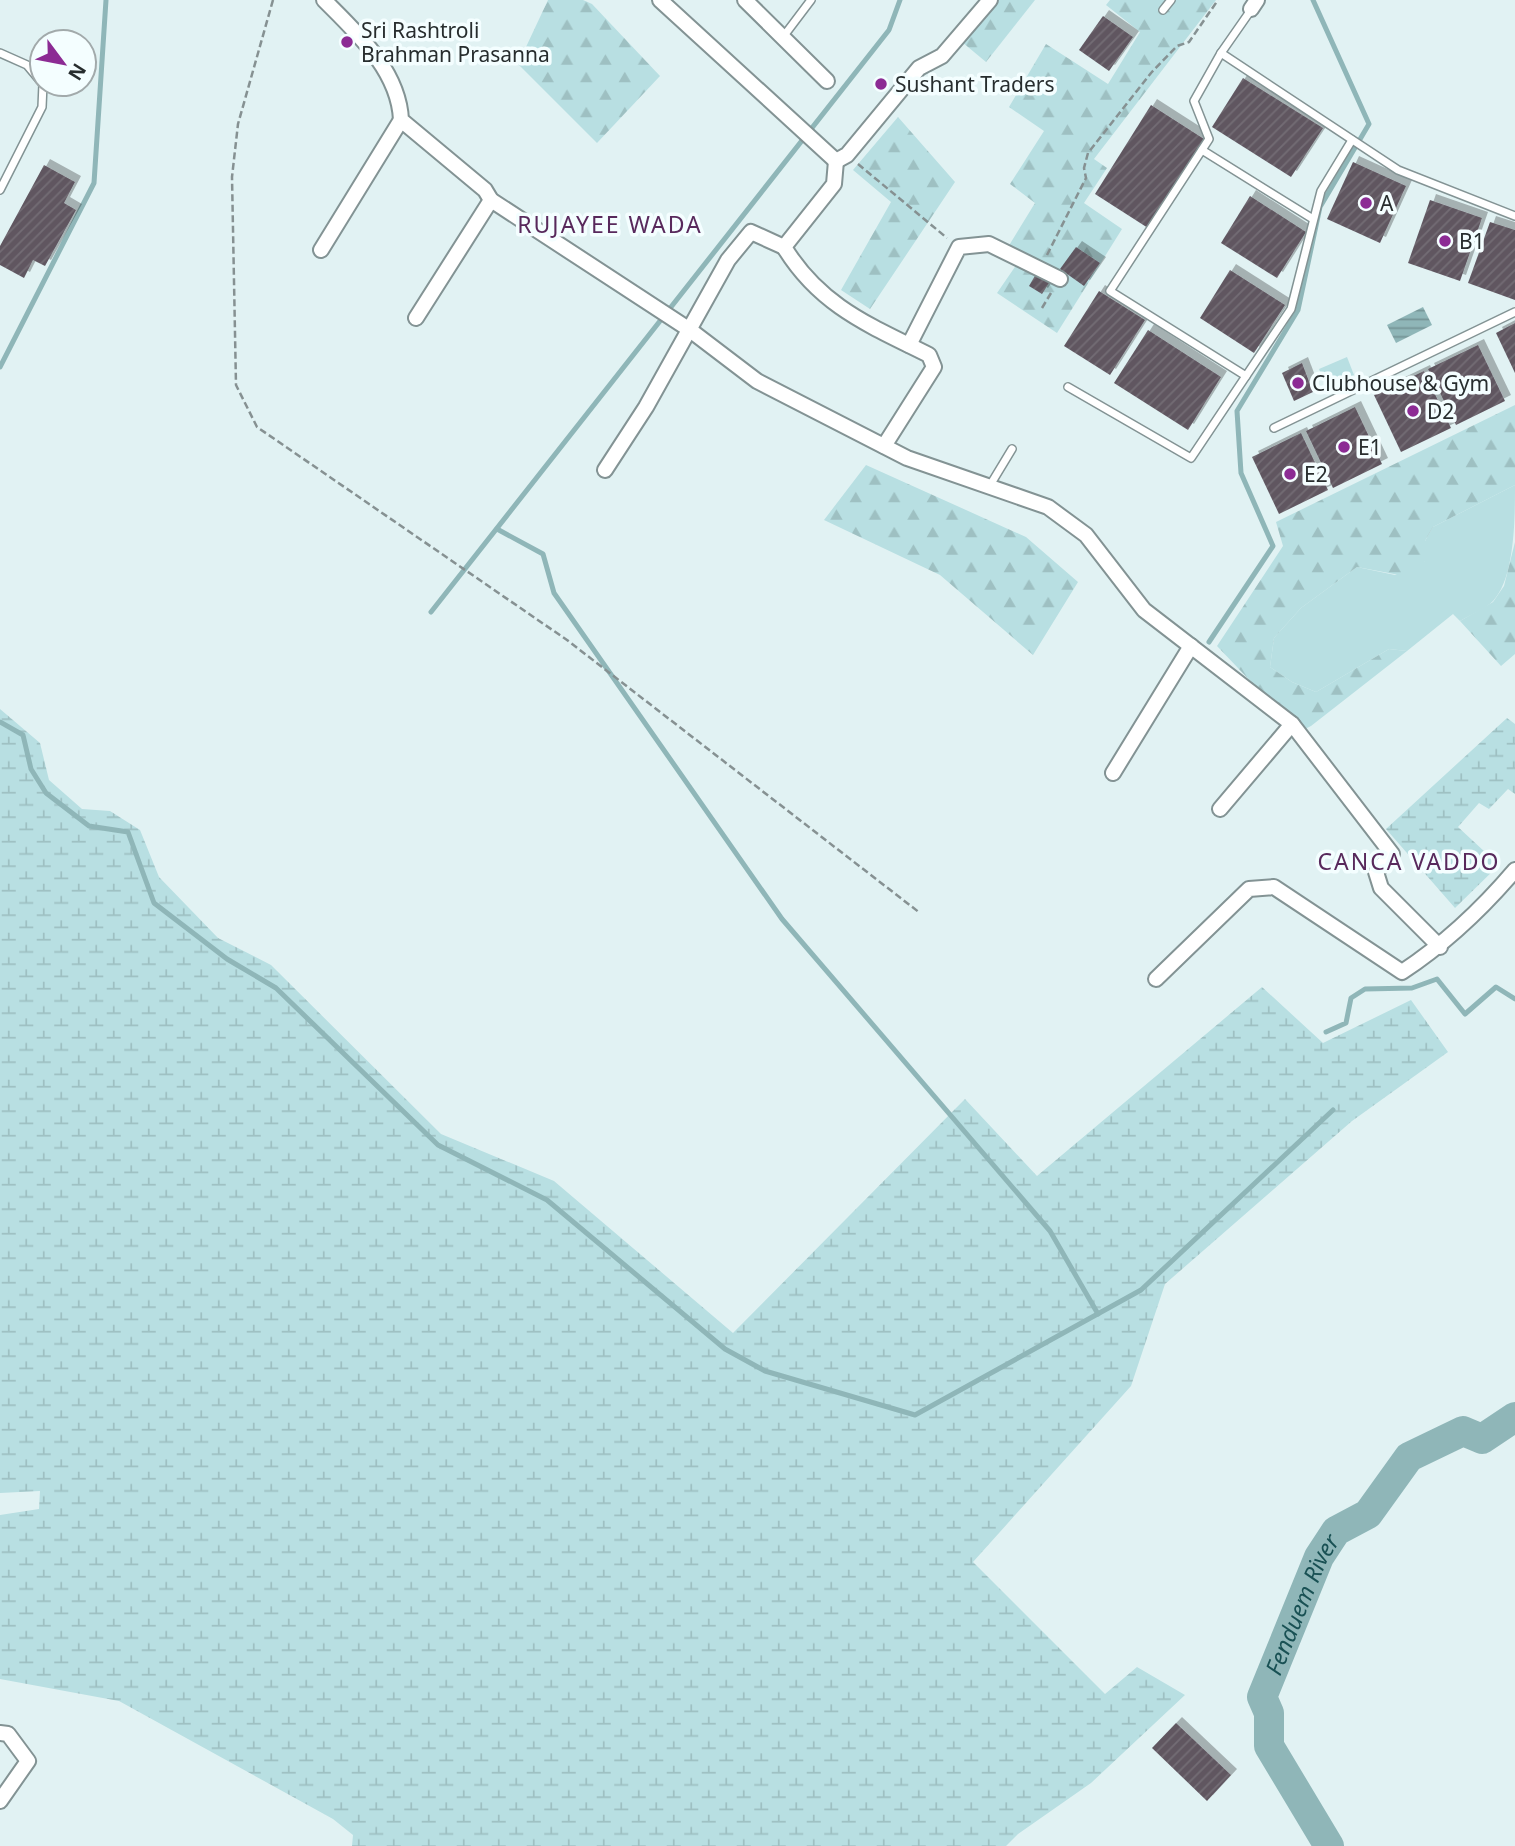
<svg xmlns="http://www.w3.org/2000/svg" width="1515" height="1846" font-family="'Noto Sans',sans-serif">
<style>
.green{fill:#b8dfe2}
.forest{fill:url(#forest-firs)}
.wetland{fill:url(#wetland-marsh)}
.water{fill:url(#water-rules)}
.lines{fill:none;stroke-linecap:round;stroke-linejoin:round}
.stream{stroke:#8fb6b8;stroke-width:5}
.river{stroke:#8fb6b8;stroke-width:30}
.building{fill:url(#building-hatch);filter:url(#shadow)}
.service-casing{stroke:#839394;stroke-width:10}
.minor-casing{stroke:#839394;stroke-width:18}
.path{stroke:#869192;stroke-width:2.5;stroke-dasharray:7 3.5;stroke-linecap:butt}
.service{stroke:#fff;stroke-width:7}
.minor{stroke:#fff;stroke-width:14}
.poi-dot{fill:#8c2b94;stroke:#f4feff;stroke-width:2.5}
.labels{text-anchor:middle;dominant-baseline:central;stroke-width:7;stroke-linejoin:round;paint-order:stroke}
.poi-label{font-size:21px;fill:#272d2e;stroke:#f4feff;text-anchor:start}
.neighbourhood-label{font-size:23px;letter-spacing:2px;fill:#58295c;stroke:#f4feff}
.water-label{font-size:23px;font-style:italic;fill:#195154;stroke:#f4feff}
</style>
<defs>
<pattern id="forest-firs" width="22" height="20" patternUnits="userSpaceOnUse" patternTransform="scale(1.75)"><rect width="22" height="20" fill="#b8dfe2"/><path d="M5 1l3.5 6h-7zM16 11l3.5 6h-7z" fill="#9ec0c2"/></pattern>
<pattern id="wetland-marsh" width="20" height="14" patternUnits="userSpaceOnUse" patternTransform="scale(1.75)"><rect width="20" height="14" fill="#b8dfe2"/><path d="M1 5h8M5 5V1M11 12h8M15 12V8" fill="none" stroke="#9ec0c2"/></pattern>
<pattern id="water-rules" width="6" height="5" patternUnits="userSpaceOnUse" patternTransform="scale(1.75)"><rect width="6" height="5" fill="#8fb6b8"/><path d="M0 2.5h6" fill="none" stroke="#759496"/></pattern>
<pattern id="building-hatch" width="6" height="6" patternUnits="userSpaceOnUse" patternTransform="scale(1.75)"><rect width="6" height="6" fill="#605761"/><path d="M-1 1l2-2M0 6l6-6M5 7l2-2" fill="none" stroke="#736c74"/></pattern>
<filter id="shadow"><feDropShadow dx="6" dy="-6" stdDeviation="0" flood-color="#0004"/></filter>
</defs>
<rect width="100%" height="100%" fill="#e1f2f3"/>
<g class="green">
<path d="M1347,357L1354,375L1326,387L1319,369Z"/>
<path d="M1515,485C1515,517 1515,578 1493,601C1485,609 1470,615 1460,621L1453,614L1407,651L1389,649L1316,692L1292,682L1270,667L1274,638L1301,608L1357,567L1395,575L1425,561V541L1433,527Z"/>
</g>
<g class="forest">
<path d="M548,0H583L592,4L660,76L597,143L518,64Z"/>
<path d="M999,0H1035L986,62L962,42Z"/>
<path d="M1110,0H1216L1094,159L1107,168L1084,203L1122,229L1057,333L997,293L1019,261L1005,252L1035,203L1010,184L1044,131L1009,107L1046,44L1108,84L1140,32L1106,5Z"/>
<path d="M898,117L955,182L870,309L841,290L891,202L853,170Z"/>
<path d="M1515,405V485L1433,527L1425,541V561L1415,578L1357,567L1301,608L1274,638L1270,667L1292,682L1316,692L1389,649L1407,651L1311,726L1299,732L1217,646L1283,546L1276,522Z"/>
<path d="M866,465L1026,537L1078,582L1033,655L940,575L824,520Z"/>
<path d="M1515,542V654L1501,666L1460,621L1493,602L1504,586Z"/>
</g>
<g class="wetland">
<path d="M0,709L40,743L49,780L82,809L110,811L140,830L159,877L218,938L271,965L441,1134L554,1181L733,1333L965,1099L1037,1176L1262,987L1323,1043L1411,1000L1448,1052L1352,1121L1165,1284L1131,1386L973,1562L1105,1694L1137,1667L1185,1695L1091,1783L1018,1834L1006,1846H352L353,1835L333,1819L119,1701L0,1679V1515L39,1509L40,1491L0,1493Z"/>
<path d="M1507,718L1515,724V794L1508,789L1489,809L1479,803L1458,827L1499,865L1455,908L1386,829Z"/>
</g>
<path class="water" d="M1423,307L1432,325L1396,343L1387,325Z"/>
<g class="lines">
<g class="stream">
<path d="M0,367L94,183L106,0"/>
<path d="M497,529L543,554L554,593L782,919L1050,1231L1098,1314"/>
<path d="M431,612L889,30L900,0"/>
<path d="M1209,642L1273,546L1241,473L1237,411L1298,310L1320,207L1369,124L1313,0"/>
<path d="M0,722L23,735L31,769L46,793L89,826L128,832L154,903L227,959L276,988L438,1145L547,1200L725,1349L765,1371L915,1415L1141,1290L1333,1110"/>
<path d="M1326,1032L1346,1023L1351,998L1365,989L1412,988L1437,979L1465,1014L1496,987L1515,999"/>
</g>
<path class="river" id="s1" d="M1329,1846L1269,1746V1713L1262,1697L1319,1557L1336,1531L1368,1514L1409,1457L1463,1431L1482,1439L1515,1417"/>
</g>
<g class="building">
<path d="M1103,16L1133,37L1109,71L1079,50Z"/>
<path d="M1243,78L1323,128L1291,177L1212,127Z"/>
<path d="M1151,105L1204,139L1148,228L1095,194Z"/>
<path d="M1353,162L1406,186L1380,243L1327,219Z"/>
<path d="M44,165L75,182L64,203L76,210L45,266L33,260L24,278L0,265V246Z"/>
<path d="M1250,196L1306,232L1277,278L1221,243Z"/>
<path d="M1430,200L1482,218L1460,281L1408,263Z"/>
<path d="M1490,222L1515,230V300L1468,283Z"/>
<path d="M1076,247L1100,263L1084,286L1060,269Z"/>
<path d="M1230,270L1285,305L1254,353L1200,318Z"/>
<path d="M1036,274L1049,283L1042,294L1029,286Z"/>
<path d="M1099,291L1145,320L1110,375L1064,346Z"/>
<path d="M1515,323V373L1496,333Z"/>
<path d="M1148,330L1221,377L1188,430L1114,383Z"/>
<path d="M1478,345L1505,401L1456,425L1428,369Z"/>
<path d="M1302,363L1313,392L1294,401L1282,373Z"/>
<path d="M1424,371L1451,428L1401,452L1374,395Z"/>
<path d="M1355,407L1382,464L1333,488L1306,431Z"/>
<path d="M1301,433L1328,490L1279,514L1252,457Z"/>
<path d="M1176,1723L1231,1775L1207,1801L1152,1748Z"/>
</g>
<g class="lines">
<defs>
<g id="service">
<path d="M1163,10L1171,0"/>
<path d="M1251,10L1221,53L1194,101L1209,139L1110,291L1246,376L1291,309L1321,191L1352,140"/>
<path d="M783,37L811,0"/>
<path d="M0,53L27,65L42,83"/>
<path d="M1221,53L1398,170L1515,216"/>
<path d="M1202,150L1313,219"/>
<path d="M0,190L42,107L43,84"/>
<path d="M1068,387L1191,458L1246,376"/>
<path d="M1274,428L1515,312"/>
<path d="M989,487L1012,449"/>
</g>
<g id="minor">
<path d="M324,0C357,33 399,71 401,120L485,190L491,200L690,330L757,381L907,458L1048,507L1086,535L1144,610L1292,724L1392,854L1376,872L1381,888L1440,947"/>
<path d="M660,0L836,161"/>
<path d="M745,0L827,81"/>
<path d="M1251,9L1257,0"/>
<path d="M836,161L834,184L784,247C820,306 869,325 929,355L934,367L884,446"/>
<path d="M836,161L847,155L919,68L942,56L990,0"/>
<path d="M321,250L401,120"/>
<path d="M416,318L491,200"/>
<path d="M909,345L959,247L989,244L1060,279"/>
<path d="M605,470L646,407L728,260L751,232L784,247"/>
<path d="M1113,773L1191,646"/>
<path d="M1220,809L1292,724"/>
<path d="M1156,979L1249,889L1274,887L1402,972C1446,943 1481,910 1515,870"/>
<path d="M0,1733L8,1734L28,1761L0,1801"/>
</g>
</defs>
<use href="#service" class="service-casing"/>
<use href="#minor" class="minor-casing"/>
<g class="path">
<path d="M273,0L238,124L232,177L236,385L257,427L567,640L920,913"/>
<path d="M858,164L947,238"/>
<path d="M1047,255L1086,178L1084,168L1088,153L1151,73L1177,46L1189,42L1218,0"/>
<path d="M1042,308L1051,293"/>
</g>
<use href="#service" class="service"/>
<use href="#minor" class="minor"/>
</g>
<g class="poi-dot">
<circle cx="347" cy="42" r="7"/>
<circle cx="881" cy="84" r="7"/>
<circle cx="1366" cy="203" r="7"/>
<circle cx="1445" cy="241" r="7"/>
<circle cx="1298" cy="383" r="7"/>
<circle cx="1413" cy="411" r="7"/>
<circle cx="1344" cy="447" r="7"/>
<circle cx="1290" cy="474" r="7"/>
</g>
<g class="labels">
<g class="poi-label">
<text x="361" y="30">Sri Rashtroli<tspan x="361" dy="24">Brahman Prasanna</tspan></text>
<text x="895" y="84">Sushant Traders</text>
<text x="1380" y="203">A</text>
<text x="1459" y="241">B1</text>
<text x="1312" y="383">Clubhouse &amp; Gym</text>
<text x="1427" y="411">D2</text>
<text x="1358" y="447">E1</text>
<text x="1304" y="474">E2</text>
</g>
<g class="neighbourhood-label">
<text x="610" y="224">RUJAYEE WADA</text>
<text x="1409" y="861">CANCA VADDO</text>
</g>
<g class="water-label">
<text stroke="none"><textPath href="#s1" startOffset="268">Fenduem River</textPath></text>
</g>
</g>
<g transform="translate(63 63) rotate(122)"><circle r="33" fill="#f4feff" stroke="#a2aaab" stroke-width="2"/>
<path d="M0-5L12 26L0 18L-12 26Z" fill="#8c2b94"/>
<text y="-10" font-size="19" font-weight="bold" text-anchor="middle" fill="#272d2e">N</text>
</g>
</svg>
